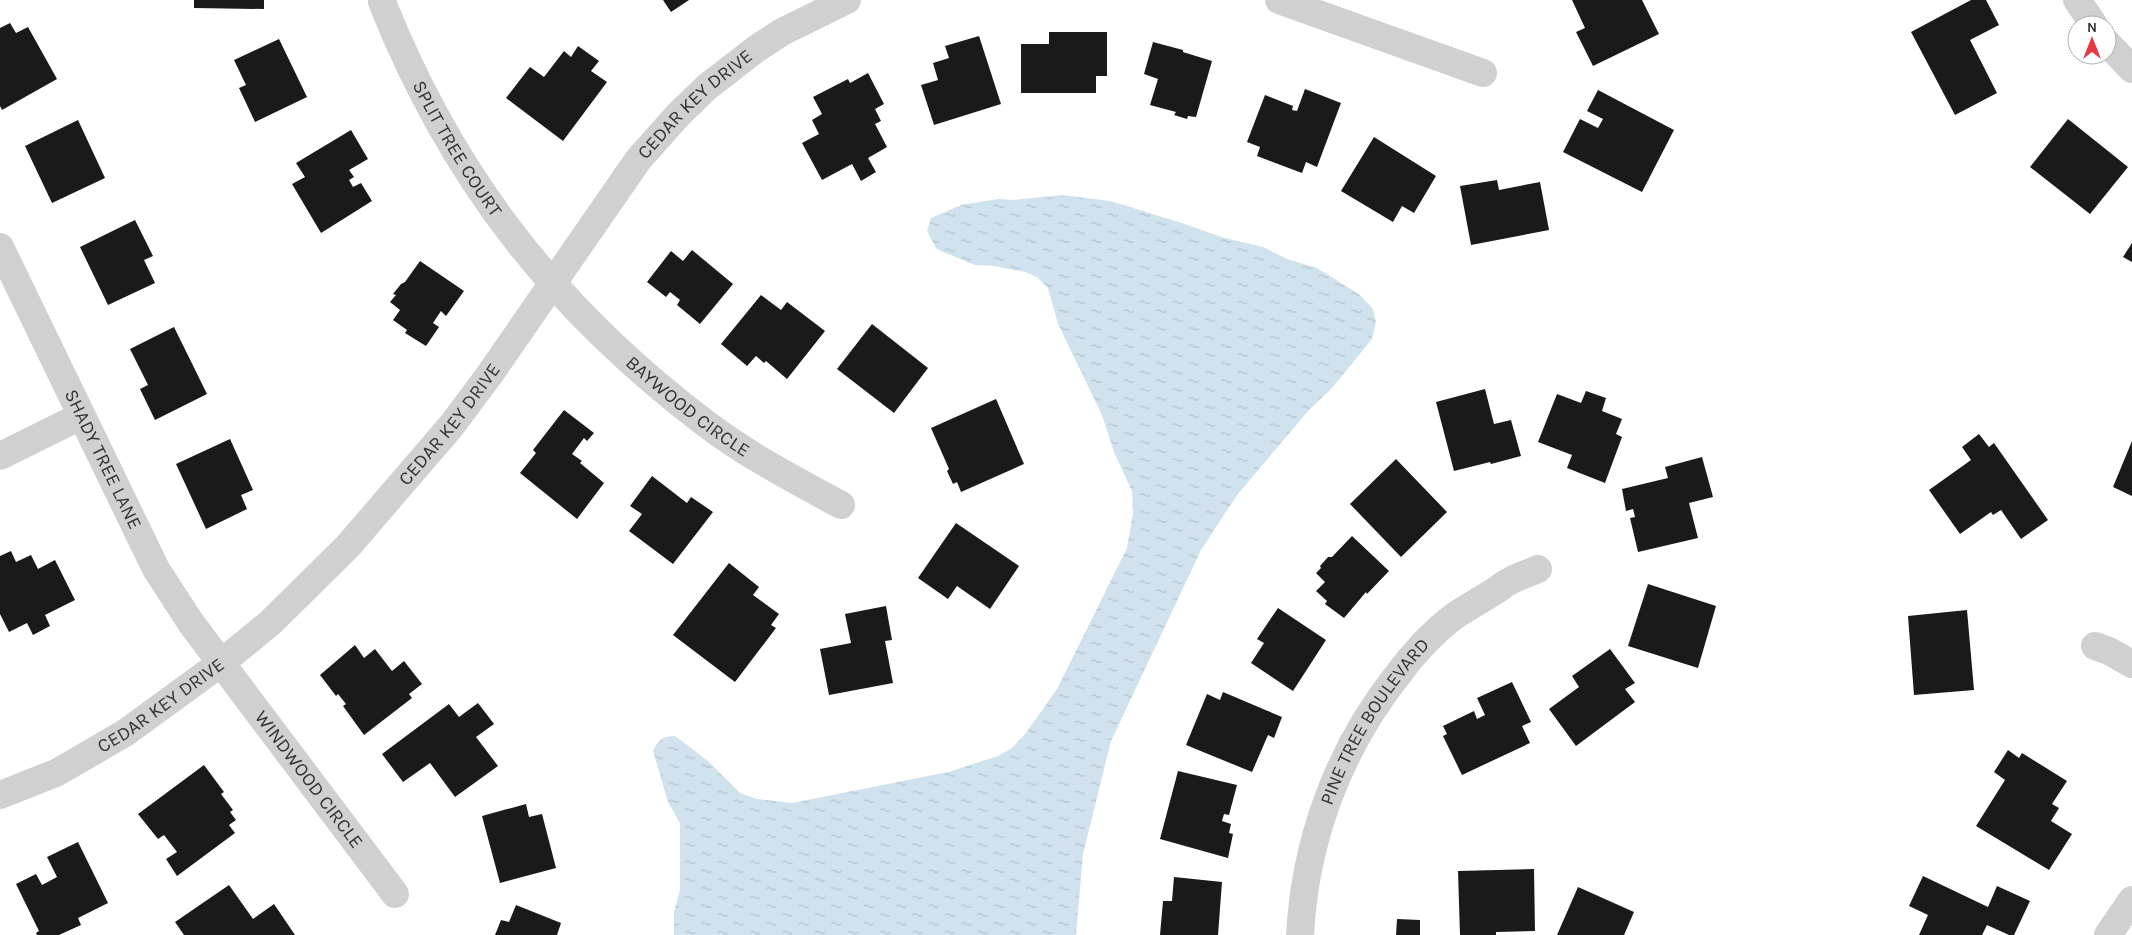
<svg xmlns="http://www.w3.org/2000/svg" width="2132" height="935" font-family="Karla,sans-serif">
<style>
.water{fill:url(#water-ripples)}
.building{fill:#1a1a1a}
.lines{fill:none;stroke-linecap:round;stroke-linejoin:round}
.minor{stroke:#d0d0d0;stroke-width:28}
.labels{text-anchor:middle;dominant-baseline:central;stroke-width:5;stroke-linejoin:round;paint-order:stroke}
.street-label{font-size:19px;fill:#333;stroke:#fff}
</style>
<defs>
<pattern id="water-ripples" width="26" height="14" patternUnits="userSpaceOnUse" patternTransform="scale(1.25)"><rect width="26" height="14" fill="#cfe2ee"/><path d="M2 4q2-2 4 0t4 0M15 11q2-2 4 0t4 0" fill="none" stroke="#b2c2cd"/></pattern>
</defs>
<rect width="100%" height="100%" fill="#fff"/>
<path class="water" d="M1062,195L1110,201L1179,222L1221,237L1263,247L1287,259L1317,268L1360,295L1373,309L1376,322L1372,339L1332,388L1309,410L1237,495L1201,550L1111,741L1083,854L1076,935H674V912L680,890V823L668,802L653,751C658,740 663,736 675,736L708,761L740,793L757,799L792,803L948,772L998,756L1012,748L1026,733L1057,689L1127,548L1133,513L1132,491L1114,452L1102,415L1058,324L1048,288L1037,277L1025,272L994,266L975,265L941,251L936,248L927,231L931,218L961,205L998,199L1014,200Z"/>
<g class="building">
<path d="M194,0H264V9L194,8Z"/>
<path d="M663,0H689L671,12Z"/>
<path d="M1572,0H1642L1659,34L1593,66L1576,32L1585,28Z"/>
<path d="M1971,0H1986L1999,25L1970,40L1997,93L1955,115L1911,32Z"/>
<path d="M10,23L16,33L28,27L57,79L2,110L0,106V28Z"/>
<path d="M1049,32H1107V76H1096V93H1021V44H1049Z"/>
<path d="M979,36L1001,104L934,125L921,85L938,80L933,63L949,58L945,46Z"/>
<path d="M279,39L307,97L255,122L239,88L246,85L234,60Z"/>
<path d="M1153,42L1183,50V52L1212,61L1196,117L1188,116L1187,119L1174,115L1176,112L1150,105L1158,79L1144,74Z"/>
<path d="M578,46L599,61L591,71L607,82L563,141L506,98L530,67L544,77L564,51L571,57Z"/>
<path d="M868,73L884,104L875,109L881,121L875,124L887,147L868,158L876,172L861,181L852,164L822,180L802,143L819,134L812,120L822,114L813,97L848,79L850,83Z"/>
<path d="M1305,89L1341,103L1317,167L1306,162L1302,173L1257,156L1260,147L1247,142L1265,95L1293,106L1292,110L1297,111Z"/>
<path d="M1598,90L1674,130L1642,192L1563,152L1580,119L1598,128L1603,119L1587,111Z"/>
<path d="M2068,119L2128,167L2090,214L2030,167Z"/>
<path d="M78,120L105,178L52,203L25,146Z"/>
<path d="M351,130L368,159L349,170L354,177L349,180L353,187L361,183L372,201L321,233L292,184L305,177L296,163Z"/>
<path d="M1374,137L1436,176L1414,213L1402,206L1393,222L1341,191Z"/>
<path d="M1497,180L1499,190L1540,182L1549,230L1471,245L1460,186Z"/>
<path d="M135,220L153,256L144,260L155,283L108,305L80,247Z"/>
<path d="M2132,243V262L2123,257Z"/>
<path d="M692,250L733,284L700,324L677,305L680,300L670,292L666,297L647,282L671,251L683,261Z"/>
<path d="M420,261L464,291L446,316L441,311L433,323L439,327L426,346L405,333L407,330L393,320L400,310L390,302L396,295L393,294L401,284L405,282Z"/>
<path d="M761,295L781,310L787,302L825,331L787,379L766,361L764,363L756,356L747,366L721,344Z"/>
<path d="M872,324L928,368L894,413L837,369Z"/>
<path d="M174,327L207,394L155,420L140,389L148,385L130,349Z"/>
<path d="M1485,389L1494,424L1511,420L1521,456L1491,464L1490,462L1454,471L1436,402Z"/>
<path d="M1586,391L1606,398L1602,411L1622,419L1616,434L1622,437L1605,483L1567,468L1572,455L1538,442L1557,394L1581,403Z"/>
<path d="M996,399L1024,464L961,492L957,482L953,484L947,471L949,469L931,428Z"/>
<path d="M564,410L594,433L587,441L584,438L572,454L582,461L580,463L604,483L577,519L520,473L536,453L533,450Z"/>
<path d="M1979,434L1989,447L1994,443L2048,520L2021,539L2001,510L1993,515L1991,512L1960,534L1929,490L1971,460L1962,447Z"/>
<path d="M230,439L253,490L241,495L247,509L206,529L176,464Z"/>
<path d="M2132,441V496L2113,487Z"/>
<path d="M1702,457L1713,497L1689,503L1698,538L1638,552L1630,518L1635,517L1633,509L1626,511L1622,489L1668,478L1665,467Z"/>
<path d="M1396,459L1447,512L1401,557L1350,504Z"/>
<path d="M652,476L687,503L691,497L713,512L673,564L629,531L642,514L630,506Z"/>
<path d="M956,523L1019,566L990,609L957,586L948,599L918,578Z"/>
<path d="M1352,536L1389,571L1367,594L1366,592L1344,618L1325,604L1327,601L1316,591L1325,582L1316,573L1321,568L1320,566L1328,557H1332Z"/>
<path d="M11,551L16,562L31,555L38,569L55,560L75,600L45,615L50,626L33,635L27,623L9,632L0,614V556Z"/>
<path d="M729,563L759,587L753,595L779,614L771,625L776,628L735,682L673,635Z"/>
<path d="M1648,584L1716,606L1698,668L1628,646Z"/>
<path d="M886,606L892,640L885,641L893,683L829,695L820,649L851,643L845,614Z"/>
<path d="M1278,608L1326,640L1293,691L1251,663L1264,643L1257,639Z"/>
<path d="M1967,610L1974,690L1914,695L1908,616Z"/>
<path d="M355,645L364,658L375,649L392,671L404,661L422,684L409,694L412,698L364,735L343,706L346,704L338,694L336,696L320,675Z"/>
<path d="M1610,649L1635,683L1625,689L1635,702L1576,746L1549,709L1579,687L1572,676Z"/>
<path d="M1512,682L1531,722L1522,726L1530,743L1462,775L1443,736L1447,734L1443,726L1474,711L1477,719L1485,715L1477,698Z"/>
<path d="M1223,692L1282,717L1274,738L1268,735L1252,772L1186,745L1207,694L1220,700Z"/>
<path d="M478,703L494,724L476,737L498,766L455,797L430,763L403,782L382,754L449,704L459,717Z"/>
<path d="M2008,750L2019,758L2022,753L2067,781L2052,804L2059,808L2051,821L2072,834L2049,870L1976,826L2005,780L1994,772Z"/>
<path d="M204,765L224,792L221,794L233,810L230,812L236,820L229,825L235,833L177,876L166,859L177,852L164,835L158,839L138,814Z"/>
<path d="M1178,771L1237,785L1229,815L1224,814L1222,821L1231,824L1229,833L1233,834L1228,858L1160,839Z"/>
<path d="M526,804L529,817L542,814L556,868L500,883L482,816Z"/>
<path d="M78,842L108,903L78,918L81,925L59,935H37L36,933L39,931L16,884L36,874L42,885L57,877L47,857Z"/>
<path d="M1534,869L1535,931L1496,932V935H1460L1458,871Z"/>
<path d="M1923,876L1988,907L1997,886L2030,901L2014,935H2009L1987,925L1982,935H1919L1928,915L1909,906Z"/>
<path d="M1174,877L1222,882L1218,935H1160L1163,901H1172Z"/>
<path d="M229,885L253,919L274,904L295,935H184L175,922Z"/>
<path d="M1578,887L1634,912L1624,935H1557Z"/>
<path d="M516,905L561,923L557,935H495L501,920L509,922Z"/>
<path d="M1397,919L1420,920V935H1396Z"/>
</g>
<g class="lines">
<g class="minor">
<path d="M1279,0L1483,73"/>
<path d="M2077,0L2094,25"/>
<path id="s1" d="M382,2C452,178 555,309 705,423C747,455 795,480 841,505"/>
<path d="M2107,43L2132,69"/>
<path id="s2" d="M0,247L156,569L191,623L395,894"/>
<path d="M0,456L81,416"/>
<path d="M2095,646L2109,651L2132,664"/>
<path id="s3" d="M0,795L56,773L125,733L221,663L270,623L348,546L452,425L490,374L638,160L678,115L707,87L756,49L782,32L847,0"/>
<path id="s4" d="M1300,935C1305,841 1338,751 1396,677C1412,655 1431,634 1453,617C1466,608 1481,600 1495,591C1500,588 1505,583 1510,581C1520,576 1529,573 1538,569"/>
<path d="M2108,935L2132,900"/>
</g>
</g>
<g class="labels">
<g class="street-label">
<text stroke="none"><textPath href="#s3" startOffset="995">CEDAR KEY DRIVE</textPath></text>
<text stroke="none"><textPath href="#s1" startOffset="165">SPLIT TREE COURT</textPath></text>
<text stroke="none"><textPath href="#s1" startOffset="514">BAYWOOD CIRCLE</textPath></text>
<text stroke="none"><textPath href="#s3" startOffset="590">CEDAR KEY DRIVE</textPath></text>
<text stroke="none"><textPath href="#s2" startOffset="236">SHADY TREE LANE</textPath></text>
<text stroke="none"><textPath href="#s3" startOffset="185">CEDAR KEY DRIVE</textPath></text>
<text stroke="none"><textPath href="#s4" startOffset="230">PINE TREE BOULEVARD</textPath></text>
<text stroke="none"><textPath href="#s2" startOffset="618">WINDWOOD CIRCLE</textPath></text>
</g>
</g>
<g transform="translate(2092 40)"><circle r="24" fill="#ffffff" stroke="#adadad"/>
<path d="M0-4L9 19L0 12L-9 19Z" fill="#e63946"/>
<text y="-8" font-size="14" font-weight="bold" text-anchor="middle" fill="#333333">N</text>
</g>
</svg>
